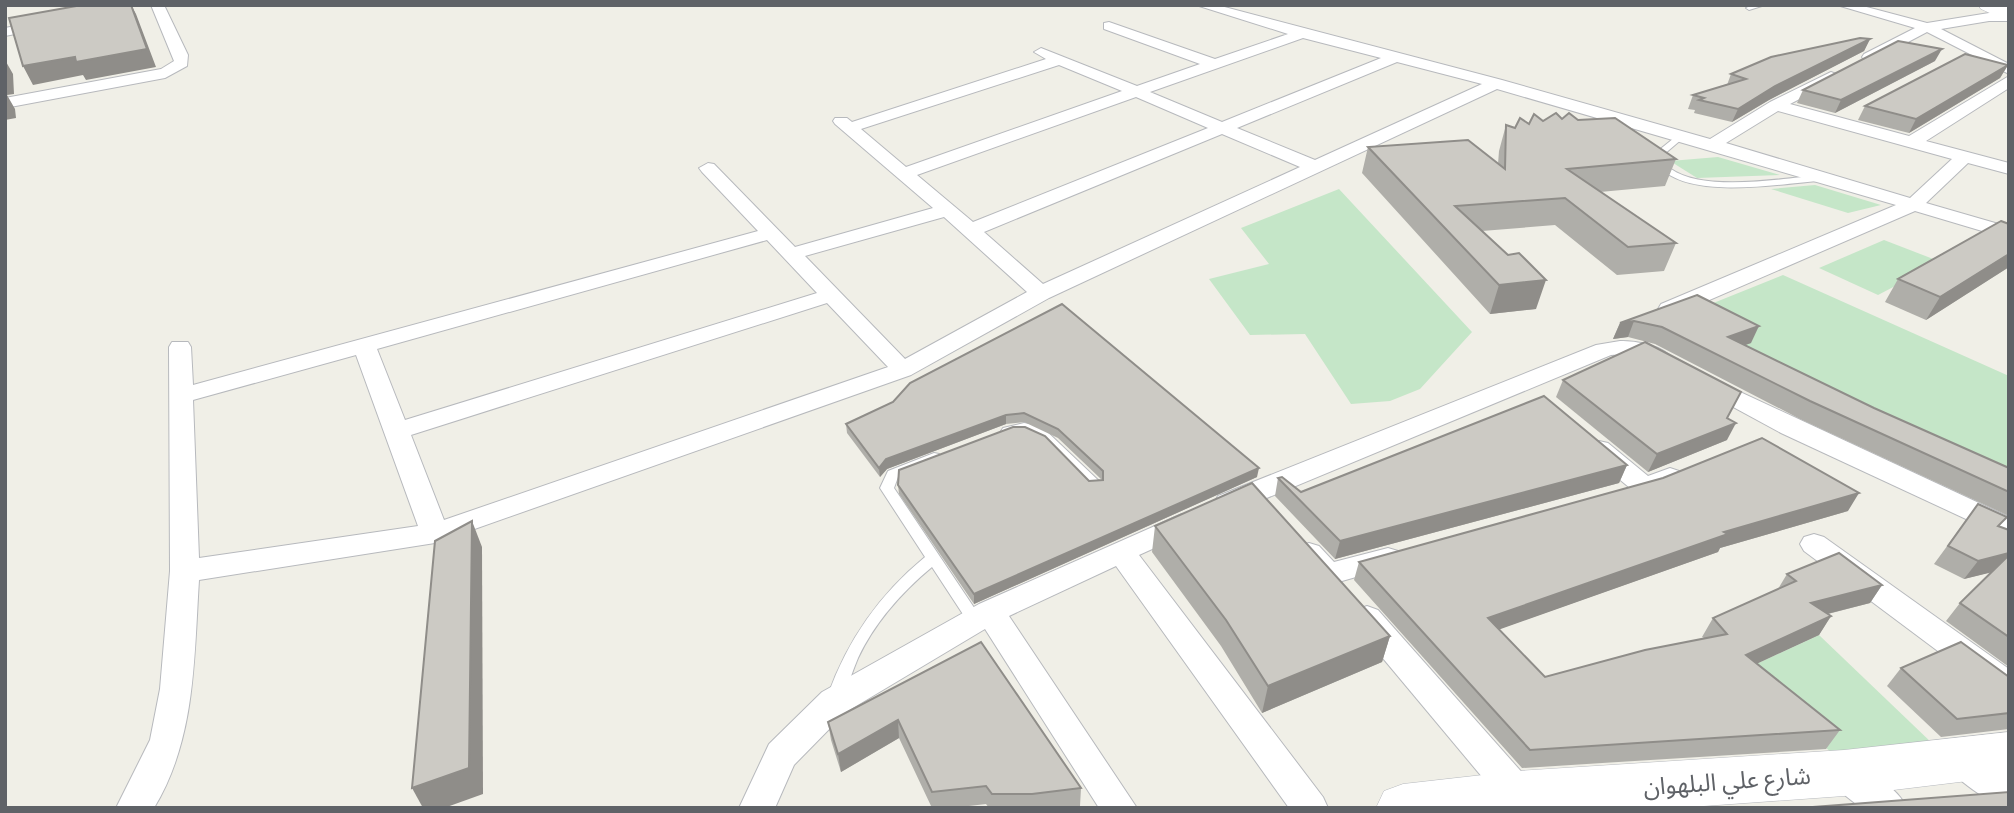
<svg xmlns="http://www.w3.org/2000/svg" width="2014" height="813" font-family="Ubuntu,'Noto Sans Arabic',sans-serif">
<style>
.green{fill:#c5e6c8}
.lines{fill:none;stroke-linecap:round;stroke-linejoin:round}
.lane-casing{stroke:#b7b9bd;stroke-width:2}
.street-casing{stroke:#b7b9bd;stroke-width:2}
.secondary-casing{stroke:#b6b9be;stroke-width:1}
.lane{fill:#fff;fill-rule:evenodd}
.street{fill:#fff;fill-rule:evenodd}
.secondary{fill:#fff;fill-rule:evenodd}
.wall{fill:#afaea9}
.shaded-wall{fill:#8f8d89}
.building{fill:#cccac4;stroke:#8f8d89;stroke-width:2}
.labels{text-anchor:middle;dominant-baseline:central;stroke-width:6;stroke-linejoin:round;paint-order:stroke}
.near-street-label{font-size:24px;fill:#5f6267;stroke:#fff}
</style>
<rect width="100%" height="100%" fill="#f0efe7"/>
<g class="green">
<path d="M1718,157L1780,175L1697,178L1670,161Z"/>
<path d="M1815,185L1881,205L1848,213L1771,189Z"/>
<path d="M1339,189L1472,332L1420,389L1390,401L1351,404L1305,334L1250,335L1209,279L1269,264L1241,228Z"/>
<path d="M1884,240L1941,262L1878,295L1819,268Z"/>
<path d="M1783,275L2009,376V482L1723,353L1750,343L1691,312Z"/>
<path d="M1819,635L1934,745L1847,765L1735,674Z"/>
</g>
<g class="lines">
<defs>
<g id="lane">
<path d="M1752,5H1765L1749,10L1746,8Z"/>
<path d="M1679,134L1682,135V139L1662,156C1665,160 1667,166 1671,169C1703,192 1781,179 1819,175L1824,178L1819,181C1778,184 1700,198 1665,172C1660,168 1656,161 1653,155Z"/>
<path d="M1024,423L1041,426L1100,482L1102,485L1100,488H1090L1033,432L1024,431L1007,435L1001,431L1003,428Z"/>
<path d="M934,453L939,454L940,457L939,460L898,477L894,488L983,621L980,625L975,627L970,625L932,567C902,592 875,622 858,658C852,672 848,686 842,700L836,702L830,700L828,695C848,639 879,595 925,557L880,488L888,471Z"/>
</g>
<g id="street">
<path d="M151,5H164L188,55L187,66L165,78L5,108V98L161,69L174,61Z"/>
<path d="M1196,5H1217L1502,80L1710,139L1770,102L1831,72L1836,74L1839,77L1836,80L1790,104L1909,136L2009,76V88L1926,141L2009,163V174L1968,163L1926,203L2009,227V239L1915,211L1677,314H1661L1658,309L1661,304L1896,205L1497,89L1049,298L911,375L435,543L199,580C194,657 196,739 154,808H116L150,740L160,689L170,571L169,347L172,342H188L191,347L193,385L758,231L702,172L699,168L708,163L714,164L795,247L933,208L835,124L833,121L835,118H847L852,122L1046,59L1034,52L1041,48L1137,86L1200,64L1104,29V23L1109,22L1215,59L1288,34ZM1303,38L1381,58L1222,122L1150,92ZM1397,62L1482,84L1315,160L1237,128ZM1059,65L1122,91L906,167L861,129ZM1136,97L1208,128L973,222L917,175ZM1778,111L1952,159L1910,198L1726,143ZM1222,134L1300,167L1043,284L984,232ZM944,217L1027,292L905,359L805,256ZM767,240L817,293L405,420L377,349ZM827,303L888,367L444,520L411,435ZM356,355L418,526L199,558L193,400Z"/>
<path d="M1837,5H1859L1927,23L1989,13H2009V21H1989L1941,29L2009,64V74L1927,32L1874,60H1864L1862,57L1864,54L1915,28Z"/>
<path d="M46,20L53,24L51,27L5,36V28Z"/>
<path d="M1620,341C1637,341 1663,345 1674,360L1670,365C1651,370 1635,352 1611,355L1238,510L1228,512L1218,510L1214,503L1218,496L1596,345Z"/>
<path d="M1710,378L2009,517V539L1781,433L1702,390L1698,385L1702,380Z"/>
<path d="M1599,441L1608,443L1648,476L1670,468L1679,471L1683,477C1675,490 1650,497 1636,493L1590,455L1586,449L1590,443Z"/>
<path d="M1182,514L1192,517L1196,524L1192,531L1139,555L1323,797L1328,808H1289L1116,566L1009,616L1137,808H1099L985,629L846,712L794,765L775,808H739L769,744L822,692L979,604Z"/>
<path d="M1814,534L1824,537L2009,669V700L1998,696L1804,551L1800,544L1804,537Z"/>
<path d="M1309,543L1319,546L1334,562L1388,548L1398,551L1402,558L1398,565L1328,585L1318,582L1295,553L1299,546Z"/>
<path d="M1367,606L1378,610L1534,786L1539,797L1534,808H1508L1356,626L1352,618L1356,610Z"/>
<path d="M1960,745L1972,749L2009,773V808C1990,804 1951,777 1943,760L1948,749Z"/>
<path d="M1844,759C1866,767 1897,787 1907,808H1861L1832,785L1827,774L1832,763Z"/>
</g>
<g id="secondary">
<path d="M1978,5H2004L2009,8V22L1981,9Z"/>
<path d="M2009,732V776L1844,796L1676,808H1376L1384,791L1403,784L1518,771L1844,750Z"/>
</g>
</defs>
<use href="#lane" class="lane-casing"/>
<use href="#street" class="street-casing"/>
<use href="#secondary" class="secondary-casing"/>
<use href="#lane" class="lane"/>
<use href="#street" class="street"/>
<use href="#secondary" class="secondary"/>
</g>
<g class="wall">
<path d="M1870,39L1864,51L1769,100L1732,122L1694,113L1695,110L1688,109L1693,95L1727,85L1731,74Z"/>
<path d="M1935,61L1835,113L1797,103L1803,90Z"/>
<path d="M2008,65L2000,78L1909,133L1858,120L1865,106Z"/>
<path d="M1562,119L1578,120L1676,159L1665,186L1600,192L1676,243L1664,271L1617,275L1555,225L1482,231L1536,309L1490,314L1362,173L1368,147L1498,164L1499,151L1506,125L1515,128L1543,121Z"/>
<path d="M2009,224V267L1926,320L1885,302L1898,279Z"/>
<path d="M1697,295L1751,343L1745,345L1874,408L2009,468V516L1800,419L1655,344L1628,337L1613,339L1620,323Z"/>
<path d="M1062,304L1257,477L974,604L899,494L898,485L1102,480L1058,438L1024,422L1006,424L887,469L880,477L847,433L846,424L893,402Z"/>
<path d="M1563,380L1728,418L1727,440L1648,472L1556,397Z"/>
<path d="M1627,465L1619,483L1335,559L1275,496L1278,478L1301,492Z"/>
<path d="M1978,504L2007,517L1999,526L2009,530V667L1946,621L1960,603L1991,572L1964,579L1934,564Z"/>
<path d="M1848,511L1720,548L1718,552L1499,629L1545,677L1704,638L1702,637L1713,618L1778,589L1787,574L1882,585L1870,603L1828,614L1831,616L1819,635L1756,663L1840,730L1826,749L1522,768L1354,580L1359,562Z"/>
<path d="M1155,526L1390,636L1382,662L1262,713L1221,646L1152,552Z"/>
<path d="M981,642L1081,788L1080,806L1064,808H989L986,804L952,808H932L899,738L841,772L831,740L828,722Z"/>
<path d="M1901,668L2009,677V729L1941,737L1887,686Z"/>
</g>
<g class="shaded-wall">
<path d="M131,5L136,14L156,67L86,80L83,75L33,85L23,66Z"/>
<path d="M1870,39L1864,51L1769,100L1732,122L1738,109L1775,86Z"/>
<path d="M1942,49L1935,61L1835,113L1841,100Z"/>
<path d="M5,60L13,74L14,94L7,95L15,109L16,118L5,120Z"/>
<path d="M2008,65L2000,78L1909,133L1916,119Z"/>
<path d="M2009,254V267L1926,320L1940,297Z"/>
<path d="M1546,280L1536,309L1490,314L1499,285Z"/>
<path d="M1634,321L1628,337L1613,339L1620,323Z"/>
<path d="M1759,326L1751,343L1720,354L1728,337Z"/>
<path d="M1006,415V424L887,469L880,477L879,468L886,459Z"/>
<path d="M1736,423L1727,440L1648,472L1657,454Z"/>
<path d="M1627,465L1619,483L1335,559L1340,541Z"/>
<path d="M1259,468L1257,477L974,604V594Z"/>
<path d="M1859,493L1848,511L1720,548L1718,552L1481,636L1488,618L1724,532Z"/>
<path d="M472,521L482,547L483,794L444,808H423L412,788Z"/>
<path d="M2009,553V556L1997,571L1964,579L1978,561Z"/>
<path d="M1882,585L1870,603L1799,621L1811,603Z"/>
<path d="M1831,616L1819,635L1735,674L1746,655Z"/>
<path d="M1390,636L1382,662L1262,713L1268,686Z"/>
<path d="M898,720L899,738L841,772L838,754Z"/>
</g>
<g class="building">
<path d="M82,5H131L147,49L76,62L75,57L23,66L9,18Z"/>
<path d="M1860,38L1870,39L1775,86L1738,109L1699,100L1704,98L1693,95L1746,79L1731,74L1771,57Z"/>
<path d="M1898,41L1942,49L1841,100L1803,90Z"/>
<path d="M1965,54L2008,65L1916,119L1865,106Z"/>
<path d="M1556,113L1562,119L1569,113L1578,120L1615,118L1676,159L1567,169L1676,243L1628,247L1565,198L1455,206L1508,255L1519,253L1546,280L1499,285L1368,147L1468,140L1505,169L1506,125L1515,128L1520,118L1529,124L1534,114L1543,121Z"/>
<path d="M2001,221L2009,224V254L1940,297L1898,279Z"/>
<path d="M1697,295L1759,326L1728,337L1874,408L2009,468V492L1810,401L1662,327L1634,321L1620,323Z"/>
<path d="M1062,304L1259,468L974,594L898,485L899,470L1013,427H1025L1045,436L1089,481L1103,480V471L1058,429L1024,413L1006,415L886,459L879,468L846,424L893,402L910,383Z"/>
<path d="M1645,342L1741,392L1727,418L1736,423L1657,454L1563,380Z"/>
<path d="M1544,396L1627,465L1340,541L1278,478L1282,477L1301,492Z"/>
<path d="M1762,438L1859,493L1724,532L1728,534L1488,618L1545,677L1645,650L1727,634L1713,618L1796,581L1787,574L1839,553L1882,585L1811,603L1831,616L1746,655L1840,730L1530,750L1359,562L1663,478Z"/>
<path d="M1252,483L1390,636L1268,686L1226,620L1155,526Z"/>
<path d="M1978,504L2007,517L1998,526L2009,530V553L1978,561L1948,546Z"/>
<path d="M472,521L469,768L412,788L435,541Z"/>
<path d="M2009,555V637L1960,603Z"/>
<path d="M981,642L1081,788L1032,794H992L986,786L932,792L898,720L838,754L828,722Z"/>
<path d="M1961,642L2009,677V713L1957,719L1901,668Z"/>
<path d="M2009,792V808H1812L1813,807Z"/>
</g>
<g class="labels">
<g class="near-street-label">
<text transform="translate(1727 781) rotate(-4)">شارع علي البلهوان</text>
</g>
</g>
<rect width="2014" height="813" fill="none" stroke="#5f6267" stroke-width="14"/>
</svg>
